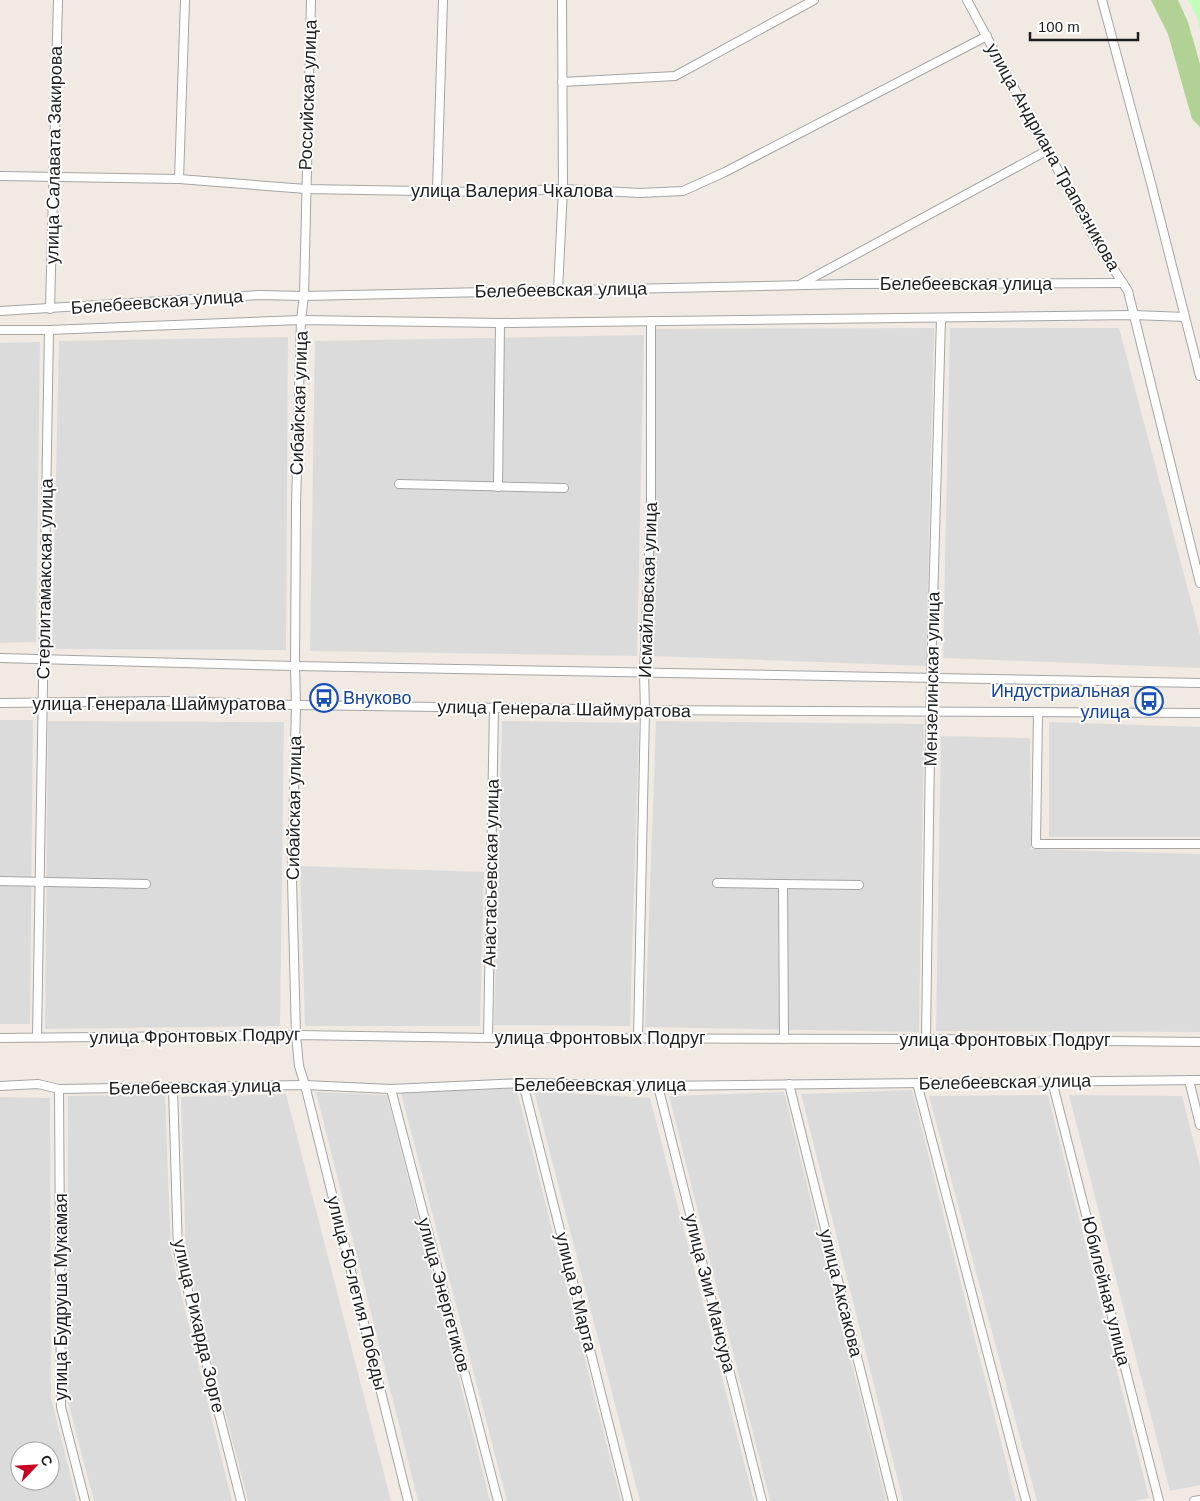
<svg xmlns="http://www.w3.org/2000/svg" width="1200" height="1501" font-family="Helvetica,sans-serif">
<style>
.residential{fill:#dcdbdb;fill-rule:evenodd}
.forest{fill:#b1d294}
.park{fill:#c2febc}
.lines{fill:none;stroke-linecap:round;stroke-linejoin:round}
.minor-casing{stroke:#a5a5a5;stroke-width:10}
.minor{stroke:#fff;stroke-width:8}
.labels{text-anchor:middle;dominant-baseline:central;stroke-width:4;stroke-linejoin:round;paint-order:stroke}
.street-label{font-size:18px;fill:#1e1e1e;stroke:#fff}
.transit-label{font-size:18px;fill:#164399;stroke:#fff;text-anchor:end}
</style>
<rect width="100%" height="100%" fill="#f0eae3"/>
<g class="residential">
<path d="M934,328L926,666L652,656L656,329Z"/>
<path d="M950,328H1119L1200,635V668L943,658Z"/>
<path d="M644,335L637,656L310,651L315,341Z"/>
<path d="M288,337L286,650L52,649L59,341Z"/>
<path d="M40,342L36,642L0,643V343Z"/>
<path d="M0,720H33L30,1024H0Z"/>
<path d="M48,721L284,722L280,1026L45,1029Z"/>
<path d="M502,721L639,723L630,1026L494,1025Z"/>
<path d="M656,721L924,724L919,1032L645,1027Z"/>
<path d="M1049,722L1200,727V837H1049Z"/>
<path d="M941,736L1030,738L1031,849L1200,854V1032L936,1031Z"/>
<path d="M300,866L484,872L480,1026H305Z"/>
<path d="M516,1087L621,1501H507L401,1093Z"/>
<path d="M912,1090L1016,1501H903L801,1094Z"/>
<path d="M534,1091L650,1098L754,1501H640Z"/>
<path d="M316,1092L387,1095L490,1501H418Z"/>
<path d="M784,1092L886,1501H770L669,1096Z"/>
<path d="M165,1094L171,1253L232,1501H94L67,1398L68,1096Z"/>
<path d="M286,1094L391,1501H248L186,1259L181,1097Z"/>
<path d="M1048,1095L1149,1498L1135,1501H1037L929,1096Z"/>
<path d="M1069,1095L1182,1096L1200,1166V1485L1170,1491Z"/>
<path d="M0,1097L50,1098L51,1398L77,1501H0ZM20,1451H50V1481H20Z"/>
</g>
<path class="forest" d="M1151,0H1178L1188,22L1200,64V127L1192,119L1168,34Z"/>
<path class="park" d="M1188,0H1200V31L1198,20Z"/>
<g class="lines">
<defs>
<g id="minor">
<path d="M311,0L304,296L301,320L296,505L295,666L296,705L292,879L296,1035L299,1066L305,1085L408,1501"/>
<path d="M967,0L1098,245L1128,291L1200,583"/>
<path d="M1102,0L1151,183L1200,376"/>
<path d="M562,82L675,76L814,0"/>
<path d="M0,176L179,179L306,189L478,192L563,189L640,193L683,191L725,172L987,36"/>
<path d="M179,179L185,0"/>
<path d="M437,191L443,0"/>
<path d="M801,284L1048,150"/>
<path d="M558,290L563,189L562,0"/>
<path d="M50,309L58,0"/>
<path d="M0,311L259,295L304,296L850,284L1123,283"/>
<path d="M0,330H49L301,320L500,323L1134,315L1185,317"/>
<path d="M399,484L564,488"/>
<path d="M498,487L500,323"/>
<path d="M0,658L295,666L1200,683"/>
<path d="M0,703L171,701L296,705L645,710L1200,713"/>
<path d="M1038,712L1036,844H1200"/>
<path d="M0,881L146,884"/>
<path d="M717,883L859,885"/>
<path d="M783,884L784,1039"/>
<path d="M37,1037L49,330"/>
<path d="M0,1038L296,1035L488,1038L926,1039L1200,1042"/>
<path d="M488,1038L494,708"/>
<path d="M638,1039L645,710L644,673L651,507V321"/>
<path d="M926,1039L931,677L941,318"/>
<path d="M1189,1080L1200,1125"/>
<path d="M1052,1081L1159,1501"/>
<path d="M523,1083L628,1501"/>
<path d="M917,1083L1026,1501"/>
<path d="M789,1084L893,1501"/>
<path d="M0,1086L38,1084L59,1089L305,1085L391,1089L523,1083L658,1086L1200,1080"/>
<path d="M658,1086L762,1501"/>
<path d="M173,1088L178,1251L241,1501"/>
<path d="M59,1089L61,1407L85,1501"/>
<path d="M391,1089L498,1501"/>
<path d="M1194,1501L1200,1500"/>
</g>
</defs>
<use href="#minor" class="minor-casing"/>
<use href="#minor" class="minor"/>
</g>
<defs>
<symbol id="bus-ring" viewBox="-11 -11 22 22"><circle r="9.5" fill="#fff" stroke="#1a4fb4" stroke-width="1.5"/><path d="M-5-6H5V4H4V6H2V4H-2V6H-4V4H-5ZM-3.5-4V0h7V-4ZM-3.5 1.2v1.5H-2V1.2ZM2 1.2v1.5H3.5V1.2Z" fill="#1a4fb4"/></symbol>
</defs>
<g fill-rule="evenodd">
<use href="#bus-ring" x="308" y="682" width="32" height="32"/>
<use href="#bus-ring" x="1133" y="685" width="32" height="32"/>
</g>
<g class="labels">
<g class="street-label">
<text transform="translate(308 95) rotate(-88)">Российская улица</text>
<text transform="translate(54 155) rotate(-89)">улица Салавата Закирова</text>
<text transform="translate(1053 157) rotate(61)">улица Андриана Трапезникова</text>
<text x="512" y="191">улица Валерия Чкалова</text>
<text x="966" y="284">Белебеевская улица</text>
<text transform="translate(561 290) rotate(-1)">Белебеевская улица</text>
<text transform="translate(157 302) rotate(-4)">Белебеевская улица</text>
<text transform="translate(299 403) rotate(-88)">Сибайская улица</text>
<text transform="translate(45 579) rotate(-89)">Стерлитамакская улица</text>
<text transform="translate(648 590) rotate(-88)">Исмайловская улица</text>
<text transform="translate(932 679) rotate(-89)">Мензелинская улица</text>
<text x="159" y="704">улица Генерала Шаймуратова</text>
<text transform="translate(564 709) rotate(1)">улица Генерала Шаймуратова</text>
<text transform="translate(294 808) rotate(-89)">Сибайская улица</text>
<text transform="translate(491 873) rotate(-89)">Анастасьевская улица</text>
<text transform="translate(195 1036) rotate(-1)">улица Фронтовых Подруг</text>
<text x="600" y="1038">улица Фронтовых Подруг</text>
<text x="1005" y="1040">улица Фронтовых Подруг</text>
<text transform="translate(1005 1082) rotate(-1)">Белебеевская улица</text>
<text x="600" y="1085">Белебеевская улица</text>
<text transform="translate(195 1087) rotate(-1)">Белебеевская улица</text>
<text transform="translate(1106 1291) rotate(76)">Юбилейная улица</text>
<text transform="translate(576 1292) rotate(76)">улица 8 Марта</text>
<text transform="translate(357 1293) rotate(76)">улица 50-летия Победы</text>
<text transform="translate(710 1293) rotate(76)">улица Зии Мансура</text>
<text transform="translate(841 1293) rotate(76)">улица Аксакова</text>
<text transform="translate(444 1295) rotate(75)">улица Энергетиков</text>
<text transform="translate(61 1297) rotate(-90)">улица Будруша Мукамая</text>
<text transform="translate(199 1326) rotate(77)">улица Рихарда Зорге</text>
</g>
<g class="transit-label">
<text x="1130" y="691">Индустриальная<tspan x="1130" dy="21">улица</tspan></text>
<text x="343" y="698" text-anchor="start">Внуково</text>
</g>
</g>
<g transform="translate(35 1466) rotate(65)"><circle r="24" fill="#ffffff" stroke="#a5a5a5"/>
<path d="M0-4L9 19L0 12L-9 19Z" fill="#cc0021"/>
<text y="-8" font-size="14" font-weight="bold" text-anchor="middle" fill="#1e1e1e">С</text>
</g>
<path d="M1030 32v8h108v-8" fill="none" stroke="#1e1e1e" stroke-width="2.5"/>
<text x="1038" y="32" font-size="15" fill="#1e1e1e" stroke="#ffffff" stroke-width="4" paint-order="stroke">100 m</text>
</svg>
